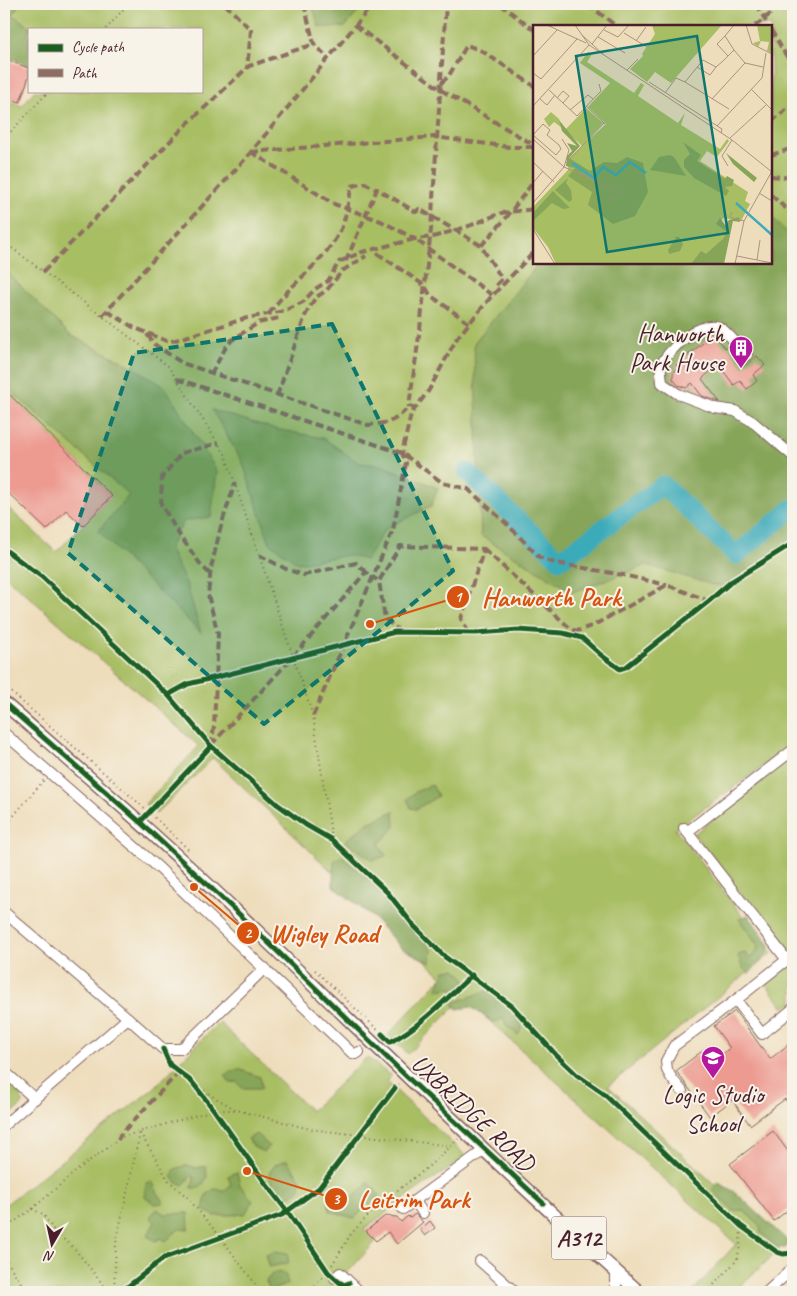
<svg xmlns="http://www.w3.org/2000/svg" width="797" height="1296" font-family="Caveat,sans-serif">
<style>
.green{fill:#a8be63;stroke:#796e47;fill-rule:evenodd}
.forest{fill:#86a559;stroke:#686242}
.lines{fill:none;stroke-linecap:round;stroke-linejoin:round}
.river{stroke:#3baab9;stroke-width:19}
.building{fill:#ed9a90}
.minor-casing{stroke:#83625d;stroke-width:12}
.major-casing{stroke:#83625d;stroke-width:15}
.path{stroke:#83625d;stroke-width:2;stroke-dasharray:1 4;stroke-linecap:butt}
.minor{stroke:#fff;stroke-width:10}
.major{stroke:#fff;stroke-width:12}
.quiet{stroke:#8d6e63;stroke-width:4;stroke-dasharray:8 4;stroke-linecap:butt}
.cycleway-casing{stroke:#f7f3e8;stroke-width:8}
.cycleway{stroke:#1b5e20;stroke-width:5}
.marked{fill:#0f766e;fill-opacity:0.2;stroke:#0f766e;stroke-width:4;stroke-dasharray:10 6;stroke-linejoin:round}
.labels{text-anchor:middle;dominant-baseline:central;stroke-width:4;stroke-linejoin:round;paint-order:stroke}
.shield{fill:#f7f3e8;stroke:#7e5f64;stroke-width:1}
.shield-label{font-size:24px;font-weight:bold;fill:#4a1f2b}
.poi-label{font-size:25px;fill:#4a1f2b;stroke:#f7f3e8;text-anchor:end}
.street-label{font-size:25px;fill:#4a1f2b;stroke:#f7f3e8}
.inset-river{fill:none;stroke:#3baab9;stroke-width:2.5}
.inset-road{fill:none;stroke:#ac9181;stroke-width:1}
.view{fill:#0f766e;fill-opacity:0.15;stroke:#0f766e;stroke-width:2.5}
.inset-edge{fill:none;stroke:#4a1f2b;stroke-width:2.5}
.leader{fill:none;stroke:#d8530f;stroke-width:2}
.callout-dot{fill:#d8530f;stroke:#f7f3e8;stroke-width:2}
.mark-label{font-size:15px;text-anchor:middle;font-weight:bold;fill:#fff}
.callout-label{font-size:26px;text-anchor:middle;font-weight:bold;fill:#d8530f;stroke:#f7f3e8;stroke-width:4;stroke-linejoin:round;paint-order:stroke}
</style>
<rect width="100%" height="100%" fill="#f7f3e8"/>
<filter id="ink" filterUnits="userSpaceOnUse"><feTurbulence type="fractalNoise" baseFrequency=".02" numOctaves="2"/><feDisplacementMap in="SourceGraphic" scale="10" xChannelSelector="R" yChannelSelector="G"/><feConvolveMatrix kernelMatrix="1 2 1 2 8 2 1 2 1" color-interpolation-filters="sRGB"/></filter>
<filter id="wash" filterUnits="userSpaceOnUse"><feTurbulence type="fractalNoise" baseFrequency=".0096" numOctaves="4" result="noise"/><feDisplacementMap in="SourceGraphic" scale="20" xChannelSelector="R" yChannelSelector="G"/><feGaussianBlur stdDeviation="1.12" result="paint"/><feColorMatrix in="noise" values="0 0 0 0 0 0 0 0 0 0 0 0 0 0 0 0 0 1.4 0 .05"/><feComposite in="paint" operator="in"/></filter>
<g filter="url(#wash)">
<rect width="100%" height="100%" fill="#edb"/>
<g class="green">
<path d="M4,4H793V745L675,829L772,953L608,1086L741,1209L743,1208L782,1245L777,1252L733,1292H697L694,1290L736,1244L464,998L408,1054L388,1035L442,977L213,758L156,814L145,804L199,746L4,575V504L56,552L112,496L4,389V99L22,106L34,91H201V29H29V50ZM534,26H771V262H534Z"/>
<path d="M793,756V947L787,952L694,834Z"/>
<path d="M793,964V1002L784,1008L766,984Z"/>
<path d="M219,1022L311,1111L367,1057L391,1076L387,1082L467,1157L412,1193L364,1229L376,1241L330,1292H4V1206L154,1088Z"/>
<path d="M4,1077C14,1087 23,1089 22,1105L4,1120Z"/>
</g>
<g class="forest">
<path d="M4,4H19L13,15L33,29H29V66L13,59L4,68Z"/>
<path d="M312,4H365L345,27H319Z"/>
<path d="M771,216L793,239V544L776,549L725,586L713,585L647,565L573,592L481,536L474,343L539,263L771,262Z"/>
<path d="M4,269L70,335L132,366L165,387L217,471L211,517L184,521L169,548L187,585L201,633L98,531L129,495L4,385Z"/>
<path d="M212,410L275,429L323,438L359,463L381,465L438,488L431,506L385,529L366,560L348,555L298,563L270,543L242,461Z"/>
<path d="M432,785L438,796L416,809L411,808L407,799L415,792Z"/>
<path d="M394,811L395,827L379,844L386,856L372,860L345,841L368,823Z"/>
<path d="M342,856L378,888L432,950L431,963L401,948L374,918L333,886L334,861Z"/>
<path d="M748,915L770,945L767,953L749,974L742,967L738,955L745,953L750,958L756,953L758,946L739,919Z"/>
<path d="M455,969L465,978V987L453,990L450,988L437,990L445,970Z"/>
<path d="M486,991L523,1025L518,1035L506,1026L504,1018L495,1023L471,1007L457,1009L453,1003Z"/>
<path d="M238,1069L260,1077L262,1088H242L237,1082L230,1083L225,1075Z"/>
<path d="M256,1134L269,1146L264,1152L255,1148L248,1139Z"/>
<path d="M287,1160L301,1180L300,1189L291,1196L282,1198L273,1189L269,1173L276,1164Z"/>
<path d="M187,1165L196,1168L206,1166L207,1178L200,1188H191L194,1179L192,1175L183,1185L176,1182L172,1176L175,1169Z"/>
<path d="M237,1172L240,1185L253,1201L245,1214L215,1216L203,1210L206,1195L214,1189L225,1190L231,1185L228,1176Z"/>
<path d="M152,1181L163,1203L155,1204L145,1197L146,1183Z"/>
<path d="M717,1182L735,1192L790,1243L785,1248L776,1247L761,1233L760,1226L743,1210L733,1211L712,1190Z"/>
<path d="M368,1183L380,1195L354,1218L330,1211L327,1195L355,1196Z"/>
<path d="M157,1209L164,1214L188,1213L189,1229H179L166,1241L161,1238L156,1241L147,1236L155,1222L150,1217Z"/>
<path d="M276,1251L287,1253L289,1263L270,1267L266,1255Z"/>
<path d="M274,1272L285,1273L288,1284L270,1291L266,1281Z"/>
</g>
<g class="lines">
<path class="river" d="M467,472L560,560L663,485L736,555L793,508"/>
</g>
<g id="blocks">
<g class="building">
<path d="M4,59L29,68V76L20,102L4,97Z"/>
<path d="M714,334L725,348L727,346L743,367L757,356L765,365L753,375L757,381L747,389L740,381L734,385L718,364L702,379L720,402L702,396L692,383L686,388L678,385L673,379V373L678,368L676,365Z"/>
<path d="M4,389L112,496L83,526L66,510L47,530L4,489Z"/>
<path d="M735,1011L770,1059L793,1041V1110L785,1099L750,1125L732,1100L710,1117L676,1071L706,1048L715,1059L730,1048L714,1026Z"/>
<path d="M773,1131L793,1158V1206L774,1221L730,1164Z"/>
<path d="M415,1214L423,1222L397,1244L388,1232L376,1241L366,1231L385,1216L397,1217L401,1222L408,1216L410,1218Z"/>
<path d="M430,1221L435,1228L425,1236L420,1230Z"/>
</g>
</g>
</g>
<g filter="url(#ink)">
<use href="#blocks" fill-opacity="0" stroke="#83625d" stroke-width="1"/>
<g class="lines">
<defs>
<g id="minor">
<path d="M747,355C740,348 726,330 719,327C701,320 665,351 661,367C660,371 662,378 662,383L678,394L715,408L735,411L753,422L793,456"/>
<path d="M4,733L159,868L352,1053L356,1054L359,1052"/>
<path d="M684,828L787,960"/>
<path d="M687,832L793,750"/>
<path d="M4,912L128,1018"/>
<path d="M736,1000L762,1034L793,1009"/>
<path d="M4,1071L35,1099"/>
<path d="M682,1091L672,1079L667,1070L666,1061L674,1046L736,1000L793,955"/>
<path d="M4,1125L128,1018L163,1049H181L265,968"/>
<path d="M415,1201L423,1213"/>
<path d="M403,1209L484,1150"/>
<path d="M480,1261L515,1292"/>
<path d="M335,1278L340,1273L360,1292"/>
<path d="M616,1292V1272"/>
<path d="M767,1292L793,1268"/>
</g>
<path id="major" d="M4,703C84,773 164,842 240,915C372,1041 502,1171 639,1292"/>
</defs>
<use href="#minor" class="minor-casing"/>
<use href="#major" class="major-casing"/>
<g class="path">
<path d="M106,29L128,4"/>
<path d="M4,139L49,91"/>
<path d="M4,242L168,366L225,454L313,716L332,840"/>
<path d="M4,686L149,812L190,851"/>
<path d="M4,827L44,780"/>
<path d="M315,970L382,1034"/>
<path d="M192,1082L212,1096L237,1110L310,1129L451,1146L458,1139"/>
<path d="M395,1088L399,1084"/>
<path d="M140,1133L169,1181L188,1198L221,1238L261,1292"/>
<path d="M32,1209L43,1214L55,1232L74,1248L109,1292"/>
<path d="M4,1229L32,1209L81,1167L122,1137L214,1110H236"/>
<path d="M4,1257L27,1292"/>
<path d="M332,1265L351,1234L376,1207L428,1167L451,1146"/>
<path d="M114,1292L116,1243L140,1133"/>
<path d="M307,1292L325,1275"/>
<path d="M707,1292L737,1260L740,1246L741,1226"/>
</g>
<use href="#minor" class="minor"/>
<use href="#major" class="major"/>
<g class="quiet">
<path d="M225,4L251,30L247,69"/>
<path d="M304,4L314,44L328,58"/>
<path d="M500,4L534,30"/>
<path d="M588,4L616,26"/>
<path d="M757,4L766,22"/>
<path d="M355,25L441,90L534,145"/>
<path d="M755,26L783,4"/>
<path d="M771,30L793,67"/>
<path d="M441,83L448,77L467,45L482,51L534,86"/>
<path d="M771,122L793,104"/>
<path d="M251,152L334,204L381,221L415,239L433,237L469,226L501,213L534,209"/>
<path d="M251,152L434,137L510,147H534"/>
<path d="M771,155L793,148"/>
<path d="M771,176L793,178"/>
<path d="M771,195L793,215"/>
<path d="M377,253L425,286L430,295L469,323"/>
<path d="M346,261L377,189L416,212L419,209L482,246"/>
<path d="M43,272L185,126L249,66L314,44"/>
<path d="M496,285L502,279L481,246L506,218L534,181"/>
<path d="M107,311L133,327L169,342L247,318L284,311L303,302L315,289L328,281L339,262L362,252L415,239L492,295"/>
<path d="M269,314C289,284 323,264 340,231C345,223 349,197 352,186L365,183L377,190"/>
<path d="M102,316L247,157L373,4"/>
<path d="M147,334L154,344L182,363L368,425C388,423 396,422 409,406"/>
<path d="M211,374L226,347L232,340L258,323L279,318"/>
<path d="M177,379L402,453L443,483L468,489L508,525L539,557L551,562L623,575L667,585"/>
<path d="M277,396L305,316L315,298L327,290L342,271L366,256"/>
<path d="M416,408L409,406L420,329L431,229L446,4"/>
<path d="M484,549L571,629L577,631L594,625L667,585L709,601"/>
<path d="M259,555L286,569L304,575L356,563L366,572"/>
<path d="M210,574L201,565L178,533L161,504L162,477L182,453L219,443"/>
<path d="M401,632L385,619L379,581L400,546L484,549L461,619L469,633"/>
<path d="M313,716L393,530L406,463L402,453L411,414L429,390L457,338L491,297L534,252"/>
<path d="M211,745L292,658L366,572L377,580"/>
<path d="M211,746L214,727L218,634L208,595L211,568L221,526L235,483"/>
<path d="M118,1140L120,1135L179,1072"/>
</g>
<defs>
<g id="cycleway">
<path d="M4,549L42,577L168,695L188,684L217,677L395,632L476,633L518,630L563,633L582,638L601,655L620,669L626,667L709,601L732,581L793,543"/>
<path d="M168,695L211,746L277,804L306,825L332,840L388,893L414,926L445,957L512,1006L556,1055L577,1075L603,1093L741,1226L777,1252L783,1254L793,1253"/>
<path d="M4,703L140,822L239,914L406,1076L543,1203"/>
<path d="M140,822L211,746"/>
<path d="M382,1034L390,1042C421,1026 446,999 472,975"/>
<path d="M163,1049L170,1065L192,1082L214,1110L266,1184L287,1211L328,1272L339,1282L344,1285L349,1283"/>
<path d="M121,1292L164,1258L282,1215L319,1188L395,1088"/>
</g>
</defs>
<use href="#cycleway" class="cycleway-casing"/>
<use href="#cycleway" class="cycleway"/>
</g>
</g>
<path class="marked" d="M332,324L453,571L264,724L68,553L134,353Z"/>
<defs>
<symbol id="building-pin" viewBox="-11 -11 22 30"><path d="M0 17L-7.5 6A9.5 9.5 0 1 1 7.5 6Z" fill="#b5179e" stroke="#f7f3e8"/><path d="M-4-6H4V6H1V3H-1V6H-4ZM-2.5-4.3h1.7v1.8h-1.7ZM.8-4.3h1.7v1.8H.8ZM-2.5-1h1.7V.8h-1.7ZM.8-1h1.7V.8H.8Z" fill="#fff"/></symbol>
<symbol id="school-pin" viewBox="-11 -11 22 30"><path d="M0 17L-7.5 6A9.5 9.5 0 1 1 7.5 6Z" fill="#b5179e" stroke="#f7f3e8"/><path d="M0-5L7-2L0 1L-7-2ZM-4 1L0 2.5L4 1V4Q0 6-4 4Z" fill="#fff"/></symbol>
</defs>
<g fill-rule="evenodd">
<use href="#building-pin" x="727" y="334" width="28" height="38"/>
<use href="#school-pin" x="699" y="1044" width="28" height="38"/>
</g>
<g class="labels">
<rect class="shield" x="551.5" y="1216.5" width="55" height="43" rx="4"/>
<g class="shield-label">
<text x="579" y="1238">A312</text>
</g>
<g class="poi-label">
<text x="724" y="334">Hanworth<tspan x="724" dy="29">Park House</tspan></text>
<text x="713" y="1095" text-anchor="middle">Logic Studio<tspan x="713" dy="29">School</tspan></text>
</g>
<g class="street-label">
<text transform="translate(473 1113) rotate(43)">UXBRIDGE ROAD</text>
</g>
</g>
<g transform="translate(533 25)">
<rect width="239" height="239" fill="#edb"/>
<path d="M119,0H189L138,58L122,47L114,57L97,44L110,31L109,29L122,9ZM224,0H239V28L234,26L236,17L228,16L225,22L220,18L227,16ZM55,27L59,29L54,37L101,68L108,58L111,60L105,71L145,98L152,88L148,100L187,124L194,114L196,116L184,132L174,126L167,136L215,167L212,176L217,179L208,196L190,193L186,198L197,207L190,239H23L15,222L0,203V182L35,145L36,133L73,99L55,82L77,58L47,38ZM53,83L70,98L49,121L32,105ZM18,87L26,94L29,103L21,97L16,102L11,94Z" fill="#a8be63"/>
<path d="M26,95L47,121L36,133L57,146L71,137L84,138L94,132L110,138L115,167L102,191L80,199L55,180L59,167L35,151L42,143L33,141L34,131L39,126L34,118L44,121L29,106ZM150,117L168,130L164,136L192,154L194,151L201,155L199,161L192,162L196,166L193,171L161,153L151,142V135L157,129ZM193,128L224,153L221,157L200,139ZM137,130L141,132L153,151L117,145L126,132ZM35,153L33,158L38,165L39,175L36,177L22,165ZM20,166L37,183L30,184L19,178L0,196V188ZM206,192L207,197L200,196L191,239H158L168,226L173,229L191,213L193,206L183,199L187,193L192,200L196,195ZM143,212H146L150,219L147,226L136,229L135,225Z" fill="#86a559"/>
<path class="inset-river" d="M39,138L61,153L70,142L83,150L97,137L113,148M203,178L239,210"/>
<path class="inset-road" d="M14,0L53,18M42,0L56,20L199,115L239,147M213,0L219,19L239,29M71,5L85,12L96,0M91,8L114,22M49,10L71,30M192,11L184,19L195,31M65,12L92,28M103,16L113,2M59,19L74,0M201,25L212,38L230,42M0,31L24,5M164,42L177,50L183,42M94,45L105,34M0,48L8,54L44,14M116,57L189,104L188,108M152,57L196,84M218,64L239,85M16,65L44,91L68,66L66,59M132,68L143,53L152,57L170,35L183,42L190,36L201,25L192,11L201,0M24,73L30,66L36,71L30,78M7,74L14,80L22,70M179,74L212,38M0,81L56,20M53,81L72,99M37,85L55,70L60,74M10,99L17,105L14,110L26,120L28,124L23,130L0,110ZM184,101L229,53L233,28M197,113L233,80M0,114L31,142L0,178M29,114L36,125L31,142L86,166L81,175L74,172M0,137L21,157M34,137L71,98M195,141L189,131L199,115M0,158L10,146M226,168L239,176M199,187L197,192L211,196M0,204L22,239M204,231L239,238M224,235L227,215M202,239L211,196L239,146"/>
<path class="view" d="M164,11L195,208L74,227L43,31Z"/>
<rect width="239" height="239" class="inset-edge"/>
</g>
<path class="leader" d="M370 624L458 597M194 887L248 933M247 1171L336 1199"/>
<g class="callout-dot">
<circle cx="370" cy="624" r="5"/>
<circle cx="194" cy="887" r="5"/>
<circle cx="247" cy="1171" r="5"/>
<circle cx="458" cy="597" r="12"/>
<circle cx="248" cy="933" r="12"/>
<circle cx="336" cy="1199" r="12"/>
</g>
<g class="mark-label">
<text x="458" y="602">1</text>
<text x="248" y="938">2</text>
<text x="336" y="1204">3</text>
</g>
<g class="callout-label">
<text x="551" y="606">Hanworth Park</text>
<text x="324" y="942">Wigley Road</text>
<text x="414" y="1208">Leitrim Park</text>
</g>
<rect width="797" height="1296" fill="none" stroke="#f7f3e8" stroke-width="20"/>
<rect x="28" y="28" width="175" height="65" fill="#f7f3e8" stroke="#b29e9c"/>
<rect x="38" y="44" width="25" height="8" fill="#1b5e20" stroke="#b29e9c"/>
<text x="72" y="52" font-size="15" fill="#4a1f2b">Cycle path</text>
<rect x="38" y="69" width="25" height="8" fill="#8d6e63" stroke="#b29e9c"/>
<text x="72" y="78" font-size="15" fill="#4a1f2b">Path</text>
<g transform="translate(52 1244) rotate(189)" stroke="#f7f3e8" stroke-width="4" paint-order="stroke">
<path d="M0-4L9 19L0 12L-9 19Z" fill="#4a1f2b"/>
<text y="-8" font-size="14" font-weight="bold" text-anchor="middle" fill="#4a1f2b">N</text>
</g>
</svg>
